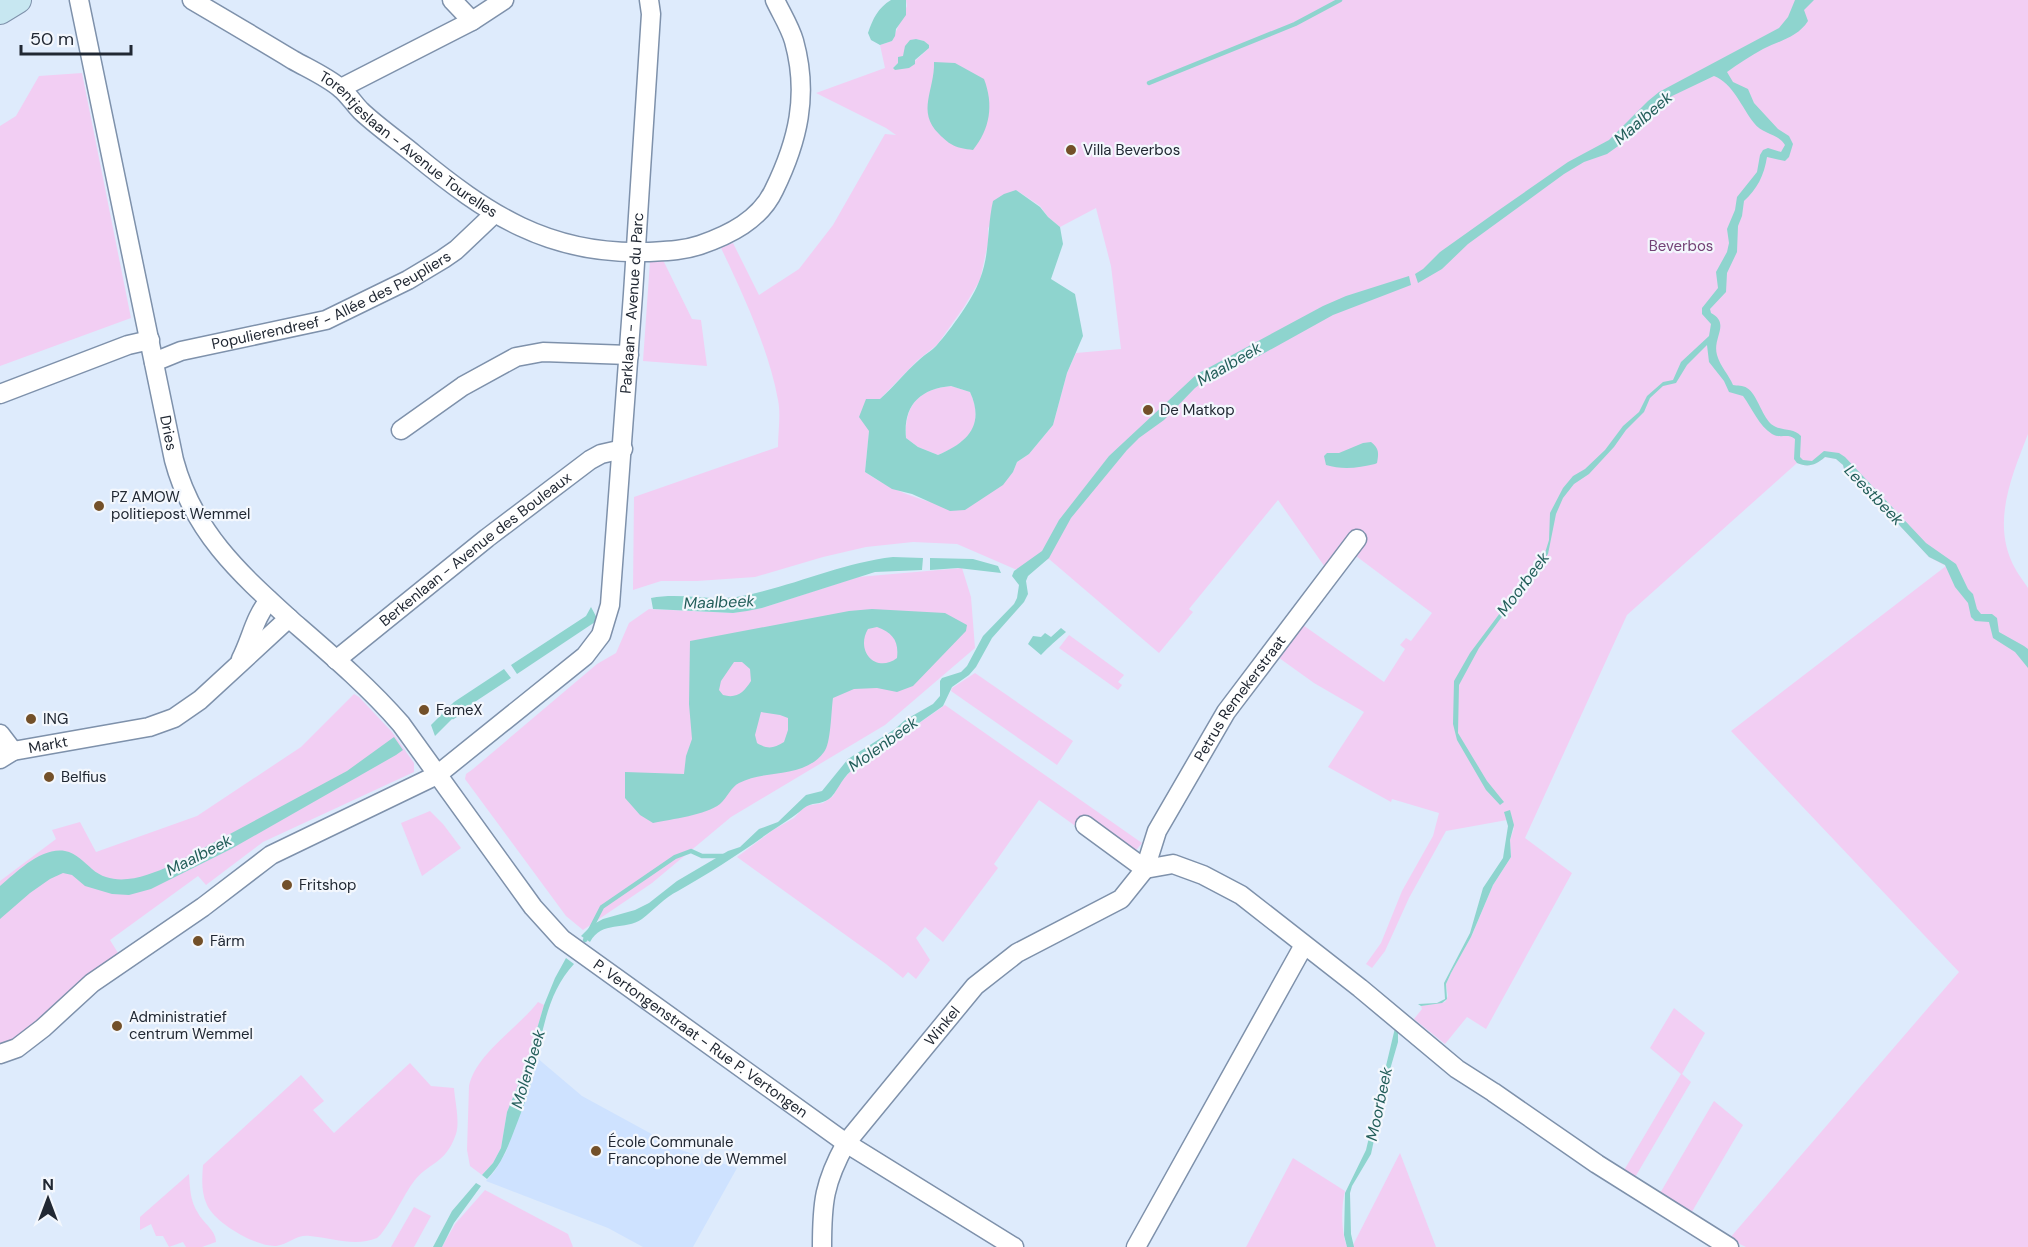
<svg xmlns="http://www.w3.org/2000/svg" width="2028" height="1247" font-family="'DM Sans',sans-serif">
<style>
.built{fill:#cee2ff}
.green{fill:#f2cef3;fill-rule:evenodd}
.water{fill:#8ed4ce;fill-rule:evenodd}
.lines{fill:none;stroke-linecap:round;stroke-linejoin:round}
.stream{stroke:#8ed4ce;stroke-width:4.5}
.street-casing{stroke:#7e91ab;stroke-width:21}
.secondary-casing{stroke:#7e91ab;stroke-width:28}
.street{stroke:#fff;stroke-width:18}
.secondary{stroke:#c7e7f1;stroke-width:26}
.poi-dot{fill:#735029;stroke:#f3f7fd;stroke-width:2}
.labels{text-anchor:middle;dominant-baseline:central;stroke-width:4.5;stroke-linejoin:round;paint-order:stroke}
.street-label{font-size:15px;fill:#212833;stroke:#f3f7fd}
.poi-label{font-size:15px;fill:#212833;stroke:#f3f7fd;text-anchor:start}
.park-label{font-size:15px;fill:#734276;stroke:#f3f7fd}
.water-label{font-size:16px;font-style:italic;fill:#235e5a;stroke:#f3f7fd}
</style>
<rect width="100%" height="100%" fill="#deebfc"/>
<path class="built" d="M536,1057L582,1096L681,1150L737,1168L693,1247H643L608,1228L486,1181L494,1172L506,1152L535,1068Z"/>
<g class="green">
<path d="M906,0H2028V434C2013,473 1993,518 2011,560C2015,570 2022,579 2028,588V1247H1746L1729,1239L1959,972L1731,731L1946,566L1929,557L1873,497L1845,473L1843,465L1836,459L1825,457C1816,465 1808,468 1797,463L1627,615L1525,838L1572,873L1486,1029L1467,1017L1445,1044L1414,1019L1422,1009L1421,1006L1445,1002L1448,996L1446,984L1451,973L1472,935L1493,885L1511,857L1510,840L1514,828L1508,826L1507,820L1446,831L1409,898L1385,951L1372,968L1366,964L1381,943L1402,891L1433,836L1439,813L1392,799L1391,802L1328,767L1364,712L1314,683L1275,655L1300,623L1384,682L1405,649L1400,645L1406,638L1411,641L1432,613L1352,553L1327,570L1278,500L1189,609L1193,612L1159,653L1049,559L1017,570L957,544L913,542L866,547L823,557L755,577L697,581H661L633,590L634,497L778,447C778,432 781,415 778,400C769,350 743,294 721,248L733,243L759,295L799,269L833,225L885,134L896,135L886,128L816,93L885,68L880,45L892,41L907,6ZM916,39L924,41L929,45V48L915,61V64L893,68C897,64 902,60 904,55C907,46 905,41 916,39ZM1016,190L1040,206L1048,217L1060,227L1096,208L1111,266L1121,349L1076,353L1067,373L1053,425L1029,454L1017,462L1013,472L965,510C929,503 895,493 865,472L869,431L880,399L918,360L937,345L964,307L980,280L988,243V228Z"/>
<path d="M82,73L131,318L0,366V126L16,116L39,76Z"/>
<path d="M663,260L692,319L701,320L707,366L643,361L650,261Z"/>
<path d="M951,386L970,392C985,425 969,442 938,455L918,447L906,438C904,405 919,389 951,386Z"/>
<path d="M962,568L971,597L975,648L885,725L731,817L652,883L583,930L566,916L465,779L466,774L473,769L597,664L616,653L629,623L649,609L733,613L762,608L858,577Z"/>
<path d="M1069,635L1124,675L1118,682L1122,685L1118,690L1059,648Z"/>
<path d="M975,673L1073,741L1057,765L951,691L952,688Z"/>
<path d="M354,694L359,697L392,732L414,763V772L263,842L206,885L198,876L110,940L118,953L113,959L23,1034L0,1046V881L56,839L52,830L80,822L96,852L197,816L301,747Z"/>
<path d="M945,705L1142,843L1133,854L1081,830L1039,800L994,864L998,868L943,942L925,927L916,938L930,960L916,979L908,972L903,978L886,964L737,857L773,830L794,818L805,806L823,803L833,796L840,783L851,771Z"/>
<path d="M430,811L443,824L461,848L422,876L401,823Z"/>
<path d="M538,1002L544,1005L527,1063L507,1112L501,1148L493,1163L482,1175L470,1166L467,1150L469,1086C476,1054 518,1028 538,1002Z"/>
<path d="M1674,1008L1705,1033L1682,1074L1691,1082L1634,1179L1623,1172L1681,1074L1650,1048Z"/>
<path d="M410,1063L431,1086L454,1088C455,1102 460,1121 456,1134C445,1166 428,1161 412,1184C404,1195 386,1232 377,1238C355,1247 333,1238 310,1236C297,1234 289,1244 276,1246C256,1247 215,1223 207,1205C201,1192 202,1179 203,1165L301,1075L324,1101L313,1110L334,1133Z"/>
<path d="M1714,1101L1743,1125L1690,1215L1659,1195Z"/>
<path d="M1400,1153L1436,1247H1352Z"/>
<path d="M1293,1158L1345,1191C1341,1207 1341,1231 1347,1247H1246Z"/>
<path d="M189,1174C190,1188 190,1201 198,1213C203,1223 216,1230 216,1242L202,1247H186L183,1242L169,1247L163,1236H156L151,1224L140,1230V1217Z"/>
<path d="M485,1190L568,1234L573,1247H442L455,1224Z"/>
<path d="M414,1207L431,1216L414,1247H391Z"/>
</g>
<g class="water">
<path d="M891,0H906V15L896,29L895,36L892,41L880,45L871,40L868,33C873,18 878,8 891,0Z"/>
<path d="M1795,0H1814L1804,10L1808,21C1798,37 1779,41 1763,49C1750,56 1738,64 1727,72L1733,82L1748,89L1754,103L1778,129L1789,136L1793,144L1789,157L1785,161L1767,157C1764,176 1757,189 1744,201L1742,216L1738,226L1737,252L1727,273L1726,292L1710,309L1711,313C1731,324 1712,337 1717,355C1720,366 1729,375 1733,385C1737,386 1743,385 1747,388C1757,394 1761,414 1771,424C1781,432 1793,427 1801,436L1800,457L1803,460L1812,461L1824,451L1839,453L1845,457L1926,543L1956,564L1968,589L1973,594L1977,609L1981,614H1992L1997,618L1999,632L2024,646L2028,649V668L2015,652L1993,638L1989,622L1975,621L1971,617L1968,603L1955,587L1945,565L1929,557L1873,497L1845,473L1843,465L1836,459L1825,457C1816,465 1808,468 1797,463L1794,459L1795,439C1788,433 1780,439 1772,434C1759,426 1752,408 1743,396L1729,392L1724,381L1709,362L1707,345L1687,365L1676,383L1663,386L1650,398L1644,412L1626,430L1614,447L1589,474L1574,484L1563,498L1556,514L1548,554L1479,648L1459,685L1458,733L1487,781L1504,802L1500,805L1486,790L1457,740L1453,724L1454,681L1470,653L1545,553L1549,540L1550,513L1563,488L1573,476L1585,469L1605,450L1623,426L1639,412L1647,396L1663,382L1673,380L1681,362L1709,336L1711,324L1702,314V308L1718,288L1716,272L1727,252L1729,243L1727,229L1735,210L1737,197L1757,172L1760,155L1763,150L1768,148L1781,152L1785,145C1779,134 1762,134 1754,123C1742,108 1733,83 1714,76L1670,97L1655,109L1621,144L1607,154L1584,162L1564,174L1468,244L1442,269L1418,283L1415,274L1423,269L1440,252L1499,210L1568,162L1609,140L1648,101L1659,92L1779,28L1788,17Z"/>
<path d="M916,39L924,41L929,45V48L915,60V64L909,68L895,70L893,68L898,63V57L903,56L905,46L910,40Z"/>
<path d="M934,62L955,63L984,79C994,105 990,129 973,150C956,148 951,146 939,134C916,111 935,90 934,62Z"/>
<path d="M1016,190L1040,207L1048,217L1060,227L1063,244L1051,279L1075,294L1083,336L1067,373L1053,425L1029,454L1017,462L1013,472L1003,485L965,510L950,511L912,494L892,489L865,472L869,431L859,417L866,399H880C894,387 905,372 919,360C925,354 932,351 937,345C951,329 973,299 980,279C990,254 987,227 993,201L1004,194ZM951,386L970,392C985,425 968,442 938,455L918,447L906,438C903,406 919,389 951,386Z"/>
<path d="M1409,276L1411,285L1333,315L1259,356L1204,381L1195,388L1164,420L1139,438L1127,450L1071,518L1049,558L1028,576L1026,581L1028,594L1024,602L992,638L976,667L969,675L952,687L943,706L851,771C841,779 837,793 829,799C821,805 811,802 804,808C791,819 780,825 767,834C738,855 709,873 678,891C664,898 654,910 642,919C625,931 602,920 590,942L581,936L592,925L603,919L635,910L649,903L677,881L728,851L740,847L759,829L778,822L806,795L822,791L848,759L895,729L905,720L933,704L940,696V681L942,678L961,672L967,666L983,636L1014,604L1017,598L1019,585L1012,576L1014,571L1042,551L1059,520L1109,456L1197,374L1323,306L1346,296Z"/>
<path d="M1371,442C1379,448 1379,453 1377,463L1375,464C1359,468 1342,470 1326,465L1324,456L1327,453H1339L1363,443Z"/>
<path d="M893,557L923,558L922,570L875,572L762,608L747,611L733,613L653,609L651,598C681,592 712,602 742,596C794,586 841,563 893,557Z"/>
<path d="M930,558L973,559L998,566L1001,573L958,568L930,570Z"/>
<path d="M591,607L598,620L517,674L511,665L586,616Z"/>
<path d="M872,609L945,613L967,625L966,631L913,686L897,692L877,688L854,689L833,698C831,712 831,744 824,752C804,779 766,769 739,783C731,787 727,798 720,804C706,815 672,819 653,823L640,815L625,798V772L684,774L686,756L692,739L689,704L690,641L849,611ZM877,627C893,633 899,641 897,658C876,674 855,651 868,629ZM734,662H742L750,669L751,681C744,692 737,699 723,695L719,690L721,681ZM761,712L780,715L788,718V730L784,742C774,748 768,750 757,743L755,735Z"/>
<path d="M1061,628L1066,632C1057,640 1048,647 1041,655L1028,644L1033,636L1041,637L1045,633L1051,637Z"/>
<path d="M504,669L511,678L458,713L435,736L431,725L454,702Z"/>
<path d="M394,737L403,750L396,755L231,849L151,889L129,895L112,894L85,886L72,875L63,873L50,879L30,893L0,919V886C17,872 41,847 65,851C76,853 85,863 92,869C115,889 147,876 172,865L347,771Z"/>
<path d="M1510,810L1514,825L1510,840L1511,857L1493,885L1471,937L1451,973L1446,984L1447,999L1442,1003L1421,1006L1418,1004L1437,1003L1445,999L1444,983L1470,933L1483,888L1503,858L1508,826L1504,812Z"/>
<path d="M566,958L574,964C548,992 543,1029 535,1066C531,1087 522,1111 514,1131C507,1149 501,1165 487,1179L482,1175L493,1163L501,1148L507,1112L527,1063L544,1005L555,978Z"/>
<path d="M1395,1028L1398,1030V1042L1387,1080L1371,1154L1352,1186L1350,1193L1351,1234L1354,1247H1347L1344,1235L1345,1193L1366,1150Z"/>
<path d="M476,1183L481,1186L454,1223L442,1247H433L452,1211Z"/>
</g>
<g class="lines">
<g class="stream">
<path d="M1149,83L1295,24L1340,0"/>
<path d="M453,717L468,707"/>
<path d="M585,940L602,907L675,857L691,851L702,856H725"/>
</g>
<defs>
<g id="street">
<path id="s1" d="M79,0L174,460C193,531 238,572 291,620C329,653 368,686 401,724L533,907L562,939L846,1143L1014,1247"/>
<path id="s2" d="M192,0C226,20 260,40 293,60C309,69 327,77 340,88C348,94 354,104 361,111C378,127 397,140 414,154C487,214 548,255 646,252C665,251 682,251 700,245C729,235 760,220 774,190C798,141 809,95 794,41C790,27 781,13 775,0"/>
<path d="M452,0L472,21"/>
<path d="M341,88L472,21L504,0"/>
<path id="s3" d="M154,362L181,351L326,320L408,280L443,259L456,250L494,214"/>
<path d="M0,394L128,345L150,340"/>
<path d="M401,430L463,386L516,357L543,352L629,355"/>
<path d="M241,659C252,637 254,619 269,600"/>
<path id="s4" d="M336,660L487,538L590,460L601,454L623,449"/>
<path d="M0,734L13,751"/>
<path id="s5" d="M0,759L13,751L149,727L174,718L200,700L289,618"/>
<path d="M1085,825L1145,869"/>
<path d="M1145,869L1173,864L1203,875L1241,895L1360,988L1457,1069L1493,1092L1597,1164L1729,1247"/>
<path id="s6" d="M0,1054L17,1048L43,1028L92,983L203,907L271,855L437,775L585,656L601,635L610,605L633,294L651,14L649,0"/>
<path id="s7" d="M822,1247C822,1202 824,1183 846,1143L975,986L1017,953L1121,899L1145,869L1157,831L1226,712L1357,539"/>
<path d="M1136,1247L1304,945"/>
</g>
<path id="secondary" d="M0,11L18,0"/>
</defs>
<use href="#street" class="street-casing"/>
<use href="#secondary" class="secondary-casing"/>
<use href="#street" class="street"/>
<use href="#secondary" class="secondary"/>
</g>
<g class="poi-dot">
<circle cx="1071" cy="150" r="6"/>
<circle cx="1148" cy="410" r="6"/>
<circle cx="99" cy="506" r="6"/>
<circle cx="424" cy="710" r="6"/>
<circle cx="31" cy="719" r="6"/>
<circle cx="49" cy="777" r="6"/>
<circle cx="287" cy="885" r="6"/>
<circle cx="198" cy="941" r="6"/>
<circle cx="117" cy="1026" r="6"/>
<circle cx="596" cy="1151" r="6"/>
</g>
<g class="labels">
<g class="street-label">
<text stroke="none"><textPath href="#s2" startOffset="261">Torentjeslaan - Avenue Tourelles</textPath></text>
<text stroke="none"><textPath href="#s3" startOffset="189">Populierendreef - Allée des Peupliers</textPath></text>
<text stroke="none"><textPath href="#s6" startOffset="1072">Parklaan - Avenue du Parc</textPath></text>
<text stroke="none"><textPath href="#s1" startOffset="442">Dries</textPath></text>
<text stroke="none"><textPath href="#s4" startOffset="178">Berkenlaan - Avenue des Bouleaux</textPath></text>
<text stroke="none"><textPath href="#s7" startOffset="717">Petrus Remekerstraat</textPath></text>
<text stroke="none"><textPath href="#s5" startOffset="51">Markt</textPath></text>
<text stroke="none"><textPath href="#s7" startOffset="260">Winkel</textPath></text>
<text stroke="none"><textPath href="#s1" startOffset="1262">P. Vertongenstraat - Rue P. Vertongen</textPath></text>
</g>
<g class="poi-label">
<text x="1083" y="150">Villa Beverbos</text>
<text x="1160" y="410">De Matkop</text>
<text x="111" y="497">PZ AMOW<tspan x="111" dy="17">politiepost Wemmel</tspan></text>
<text x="436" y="710">FameX</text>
<text x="43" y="719">ING</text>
<text x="61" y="777">Belfius</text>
<text x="299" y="885">Fritshop</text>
<text x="210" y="941">Färm</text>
<text x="129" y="1017">Administratief<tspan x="129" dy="17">centrum Wemmel</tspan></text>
<text x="608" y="1142">École Communale<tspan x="608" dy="17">Francophone de Wemmel</tspan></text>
</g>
<g class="park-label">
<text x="1681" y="246">Beverbos</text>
</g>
<g class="water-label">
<text transform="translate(1643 118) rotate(-41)">Maalbeek</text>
<text transform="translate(1229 364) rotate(-30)">Maalbeek</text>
<text transform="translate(1874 495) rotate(46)">Leestbeek</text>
<text transform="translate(1523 584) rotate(-53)">Moorbeek</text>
<text transform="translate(719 602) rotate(-2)">Maalbeek</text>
<text transform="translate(883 744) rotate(-36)">Molenbeek</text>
<text transform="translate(199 855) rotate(-27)">Maalbeek</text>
<text transform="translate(528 1069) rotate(-73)">Molenbeek</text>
<text transform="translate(1379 1104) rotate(-78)">Moorbeek</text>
</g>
</g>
<g transform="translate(48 1199)" stroke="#f3f7fd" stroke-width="4.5" paint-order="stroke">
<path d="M0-4.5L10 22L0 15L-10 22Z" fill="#212833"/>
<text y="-9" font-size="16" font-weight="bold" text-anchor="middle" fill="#212833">N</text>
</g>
<path d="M21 45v9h110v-9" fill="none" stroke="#212833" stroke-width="3"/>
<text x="30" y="45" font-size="18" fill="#212833" stroke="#f3f7fd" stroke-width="4.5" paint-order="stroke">50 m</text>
</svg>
